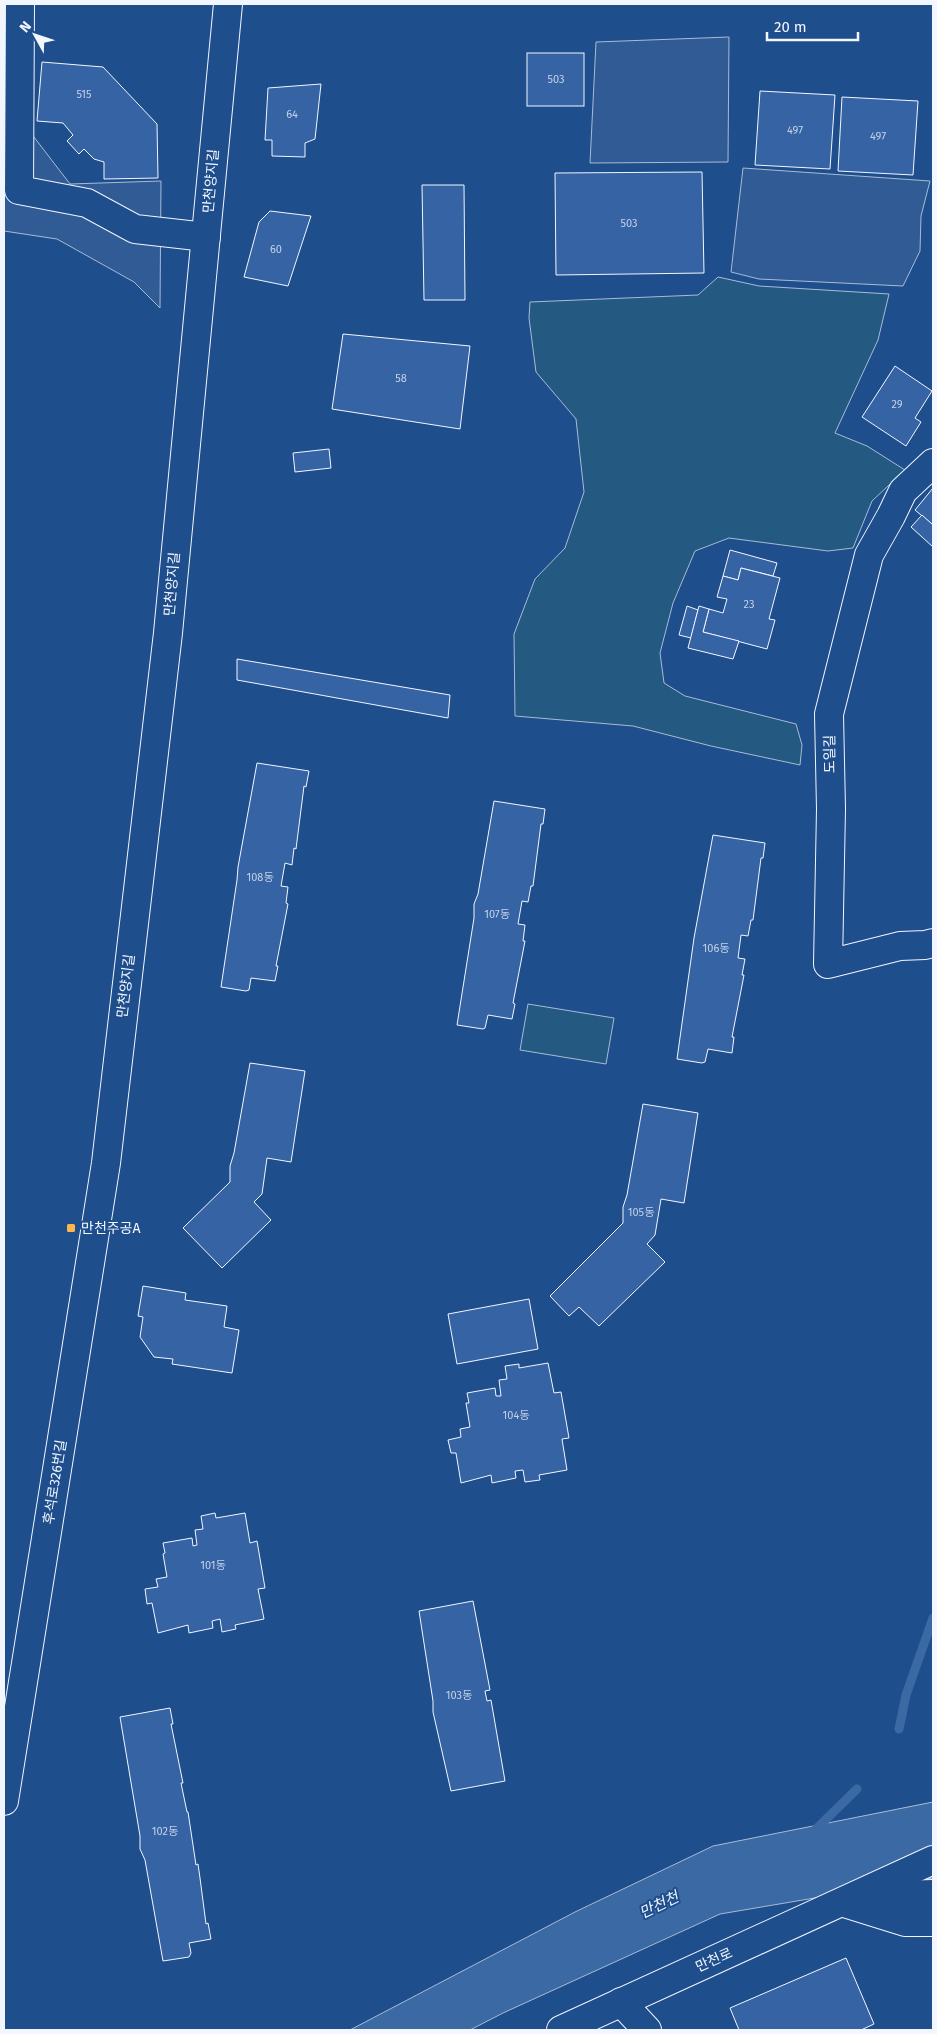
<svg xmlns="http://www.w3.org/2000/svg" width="937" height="2034" font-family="'Fira Sans','Noto Sans KR',sans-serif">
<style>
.green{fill:#245a82;stroke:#a8bbd7}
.parking{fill:#305b95;stroke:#a8bbd7}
.water{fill:#3b69a3;stroke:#a8bbd7}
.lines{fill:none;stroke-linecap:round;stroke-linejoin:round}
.stream{stroke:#3b69a3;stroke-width:9}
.building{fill:#3563a3;stroke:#f2f6ff}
.minor-casing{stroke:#f2f6ff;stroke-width:30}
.minor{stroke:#1f4e8c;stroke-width:28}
.poi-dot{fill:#ffb74d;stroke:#1f4e8c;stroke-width:2}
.labels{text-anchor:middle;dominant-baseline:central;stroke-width:4;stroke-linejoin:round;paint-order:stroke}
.number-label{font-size:11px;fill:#c3d1e8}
.street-label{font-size:14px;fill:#f2f6ff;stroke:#1f4e8c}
.poi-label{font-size:14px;fill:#f2f6ff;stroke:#1f4e8c;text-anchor:start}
.water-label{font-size:15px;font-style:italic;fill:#f2f6ff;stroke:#1f4e8c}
</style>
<rect width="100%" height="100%" fill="#1f4e8c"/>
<g class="green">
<path d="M718,277L759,286L889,294L878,340L835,433L867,446L905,470L872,501L853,548L828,551L729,538L695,551L673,603L660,653L664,683L685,696L796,724L802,745L800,765L711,746L633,726L515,716L514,634L535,579L565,548L584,492L576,419L536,372L529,318L530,302L698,295Z"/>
<path d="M528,1004L614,1018L606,1064L520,1050Z"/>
</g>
<g class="parking">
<path d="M729,37L728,162L590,163L596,42Z"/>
<path d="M4,48L31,51L24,124L70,184L161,181L160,308L134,282L57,239L4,231Z"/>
<path d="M743,168L930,181L921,216L920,251L903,286L759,279L731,272Z"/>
</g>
<path class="water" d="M933,1802V1878L720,1914L503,2013L470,2030H350L575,1912L713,1846Z"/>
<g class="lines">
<g class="stream">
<path d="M899,1729L906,1695L933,1618"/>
<path d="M813,1832L857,1789"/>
</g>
</g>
<g class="building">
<rect x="527" y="53" width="57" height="53"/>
<path d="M42,62L103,67L157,124L158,178L104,179V162L94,159L84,149L79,154L67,141L73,135L63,123L37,121Z"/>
<path d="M321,84L315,139L305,143V157L272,156V140H265L268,88Z"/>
<path d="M760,91L835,95L830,169L755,165Z"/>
<path d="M842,97L918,101L913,175L838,171Z"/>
<path d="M702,172L704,273L556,275L555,173Z"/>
<path d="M422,185H464L465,300H424Z"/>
<path d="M270,211L311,216L288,286L244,277L259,222Z"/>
<path d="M343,334L470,346L460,429L332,409Z"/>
<path d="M895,366L932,391L915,418L921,422L906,446L862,417Z"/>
<path d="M329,449L331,468L295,472L293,453Z"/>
<path d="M933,488V525L915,510Z"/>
<path d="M922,515L933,525V547L911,527Z"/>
<path d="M730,550L777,563L773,576L741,568L738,580L723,576Z"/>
<path d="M741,568L780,578L769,619L775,620L767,649L703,632L709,609L723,613L727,599L717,597L723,576L738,580Z"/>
<path d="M687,606L698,610L691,638L679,635Z"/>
<path d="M699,606L709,609L703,632L739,641L733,659L688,648Z"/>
<path d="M237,659L450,695L448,718L237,680Z"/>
<path d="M257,763L309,771L306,787L304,786L296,849L294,848L292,865L285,863L281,886L288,887L286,903L288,904L276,966H278L275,981L251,978L249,990L246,991L221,987L237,880L238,867Z"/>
<path d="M494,801L545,809L543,824H541L533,886H531L528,902L522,901L518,924L525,925L523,941H525L513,1003L515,1004L512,1019L488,1015L485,1028L483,1029L457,1025L474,918V904L478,894Z"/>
<path d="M713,835L765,843L763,858H761L753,920H751L748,936L741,935L738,958L745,959L742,975H744L732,1037H734L732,1053L708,1049L705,1062L702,1063L677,1059L694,938Z"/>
<path d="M250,1063L305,1071L291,1162L267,1158L262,1194L254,1202L271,1220L222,1268L183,1228L230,1182V1166L234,1153Z"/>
<path d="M643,1104L698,1113L684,1203L661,1199L655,1235L647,1244L665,1262L599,1326L579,1307L569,1316L550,1296L623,1223V1207L627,1195Z"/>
<path d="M143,1286L186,1293L185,1300L227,1306L224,1327L239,1330L232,1373L172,1364L173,1359L154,1357L140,1337L143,1317L138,1316Z"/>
<path d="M529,1299L538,1349L457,1364L448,1314Z"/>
<path d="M548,1363L554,1393L561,1392L569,1438L562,1439L567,1470L539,1475L540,1480L525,1482L523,1470L515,1471L516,1478L492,1483L491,1475L461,1483L456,1453H451L448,1440L461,1437L460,1429L470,1427L466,1403H469L467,1393L495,1388L496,1396H501L499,1380L507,1379L505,1366L519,1364V1368Z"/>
<path d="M215,1513L216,1518L245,1513L250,1543L257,1541L265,1588L258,1589L264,1619L235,1625L236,1629L222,1632L220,1619L212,1621L213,1628L189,1633L188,1625L158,1633L152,1603L147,1604L145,1589L158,1587L156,1579L167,1577L163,1554L165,1553L163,1543L192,1538L193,1546L197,1545L195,1530L203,1529L201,1516Z"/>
<path d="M473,1601L490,1690L485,1691L487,1701L491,1700L505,1781L451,1791L433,1712V1701L419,1611Z"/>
<path d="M170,1708L173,1724H171L183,1783H181L187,1812H188L196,1865L198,1864L200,1878L206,1924L208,1923L211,1939L189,1943L191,1953L189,1957L163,1961L145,1860L140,1849V1836L120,1717Z"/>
<path d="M846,1958L874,2024L861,2030H739L730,2008Z"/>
</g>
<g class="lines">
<defs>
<g id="minor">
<path d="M20,4L19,190L87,203L135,229L206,237"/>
<path d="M933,463L903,491L891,516L869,555L829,714L831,809L828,964L900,946L925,945L933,943"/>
<path d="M4,1801L106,1163L168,633L228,4"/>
<path d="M867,1896L933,1894"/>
<path d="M844,1903L905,1922H933"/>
<path d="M621,2002L647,2030"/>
<path d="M561,2030L933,1860"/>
</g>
</defs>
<use href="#minor" class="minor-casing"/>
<use href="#minor" class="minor"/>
</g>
<rect class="poi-dot" x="66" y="1223" width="10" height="10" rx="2.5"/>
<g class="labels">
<g class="number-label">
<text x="556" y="79">503</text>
<text x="84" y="94">515</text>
<text x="292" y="114">64</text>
<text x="795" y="130">497</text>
<text x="878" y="136">497</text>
<text x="629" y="223">503</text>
<text x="276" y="249">60</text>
<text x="401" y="378">58</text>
<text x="897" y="404">29</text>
<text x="749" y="604">23</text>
<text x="260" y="877">108동</text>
<text x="497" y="914">107동</text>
<text x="716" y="948">106동</text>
<text x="641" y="1212">105동</text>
<text x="516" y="1415">104동</text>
<text x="213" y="1565">101동</text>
<text x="459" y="1695">103동</text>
<text x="165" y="1831">102동</text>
</g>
<g class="street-label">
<text transform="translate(211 181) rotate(-85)">만천양지길</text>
<text transform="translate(172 584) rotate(-85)">만천양지길</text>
<text transform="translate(830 754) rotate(-91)">도일길</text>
<text transform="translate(126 986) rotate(-83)">만천양지길</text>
<text transform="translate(55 1482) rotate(-81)">후석로326번길</text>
<text transform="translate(714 1960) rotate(-24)">만천로</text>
</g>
<g class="poi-label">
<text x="81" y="1228">만천주공A</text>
</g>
<g class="water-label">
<text transform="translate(659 1905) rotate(-26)">만천천</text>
</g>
</g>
<rect width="937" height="2034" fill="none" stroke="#f2f6ff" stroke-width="10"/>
<g transform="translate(35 35) rotate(310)" stroke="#1f4e8c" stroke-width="4" paint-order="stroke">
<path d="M0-4L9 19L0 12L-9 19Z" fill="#f2f6ff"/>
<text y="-8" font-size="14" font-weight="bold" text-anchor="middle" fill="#f2f6ff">N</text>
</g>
<path d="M767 32v8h91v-8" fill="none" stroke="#f2f6ff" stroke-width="2.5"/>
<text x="774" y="32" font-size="15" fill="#f2f6ff" stroke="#1f4e8c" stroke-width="4" paint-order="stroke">20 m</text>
</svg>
